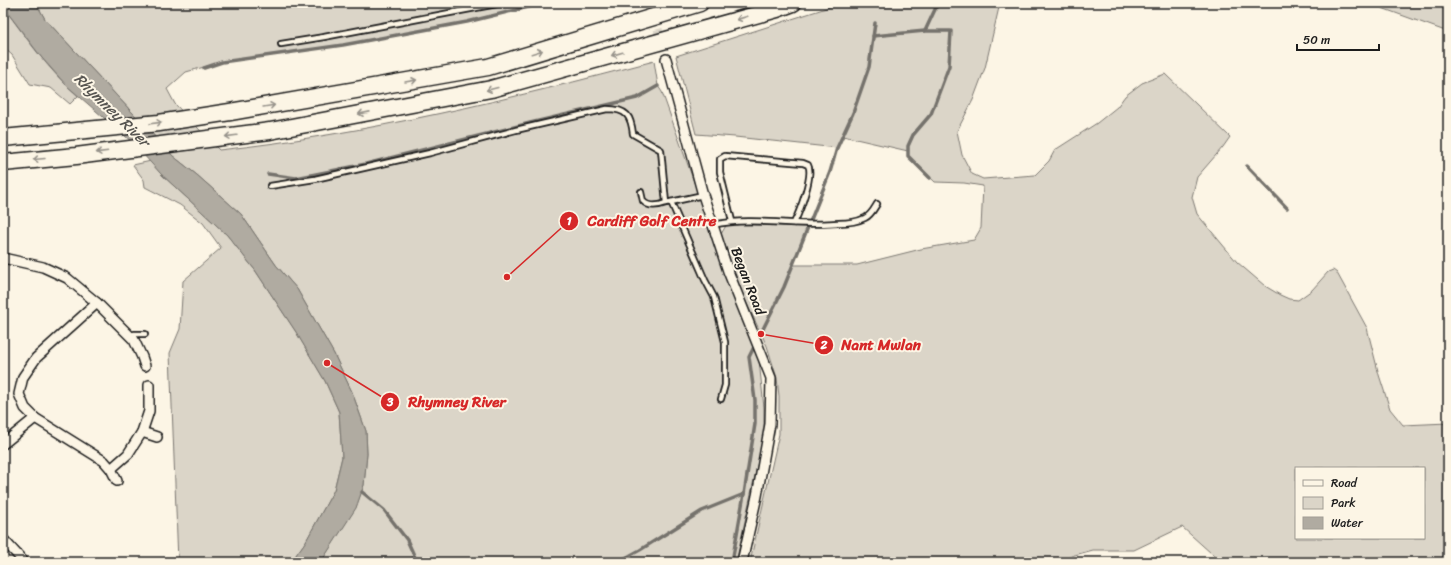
<svg xmlns="http://www.w3.org/2000/svg" width="1451" height="565" font-family="Sriracha,sans-serif">
<style>
.green{fill:#dbd5c8;stroke:#7c7872;fill-rule:evenodd}
.water{fill:#b0aba1;stroke:#75726c}
.lines{fill:none;stroke-linecap:round;stroke-linejoin:round}
.stream{stroke:#75726c;stroke-width:3.5}
.minor-tunnel{stroke:#dad4c7;stroke-width:9;stroke-dasharray:9 4.5;stroke-linecap:butt}
.service-casing{stroke:#1c1c1c;stroke-width:8}
.minor-casing{stroke:#1c1c1c;stroke-width:12}
.motorway-casing{stroke:#1c1c1c;stroke-width:19}
.service{stroke:#fcf5e5;stroke-width:4.5}
.minor{stroke:#fcf5e5;stroke-width:9}
.motorway{stroke:#fcf5e5;stroke-width:16}
.oneway{stroke:#97938b}
.labels{text-anchor:middle;dominant-baseline:central;stroke-width:4;stroke-linejoin:round;paint-order:stroke}
.street-label{font-size:14px;fill:#1c1c1c;stroke:#fcf5e5}
.water-label{font-size:15px;font-style:italic;fill:#575551;stroke:#fcf5e5}
.leader{fill:none;stroke:#d62828;stroke-width:1.5}
.callout-dot{fill:#d62828;stroke:#fcf5e5;stroke-width:1.5}
.mark-label{font-size:12px;text-anchor:middle;font-weight:bold;fill:#fff}
.callout-label{font-size:15px;text-anchor:middle;font-weight:bold;fill:#d62828;stroke:#fcf5e5;stroke-width:4;stroke-linejoin:round;paint-order:stroke}
</style>
<rect width="100%" height="100%" fill="#fcf5e5"/>
<filter id="ink" filterUnits="userSpaceOnUse"><feTurbulence type="fractalNoise" baseFrequency=".025" numOctaves="2"/><feDisplacementMap in="SourceGraphic" scale="8" xChannelSelector="R" yChannelSelector="G"/><feConvolveMatrix kernelMatrix="1 2 1 2 8 2 1 2 1" color-interpolation-filters="sRGB"/></filter>
<g filter="url(#ink)">
<g class="green">
<path d="M3,3L4,8C27,39 49,71 78,96L70,104L51,88L30,84L12,55L3,47Z"/>
<path d="M36,3H545L467,22L343,45L222,62L186,72L167,89L175,104L219,150C366,134 511,99 654,61L658,86L662,92L711,230L759,360L764,408V434L736,562H321L356,507L364,485L367,454L366,431L352,392L334,354L297,289L276,265L241,214L197,175L173,156L45,19Z"/>
<path d="M842,3H1000L985,68L973,100L957,131L962,155L972,174L983,179L1035,175L1049,161L1055,150L1097,123L1117,107L1125,96L1142,83L1165,74L1230,137L1223,147L1197,177L1192,197L1197,214L1237,262L1265,286L1280,295L1289,299L1298,300L1312,290L1328,272L1333,270L1337,273L1367,328L1379,375L1390,409L1403,425L1448,423V562H1221L1182,527L1134,550H1093L1071,556L1063,562H750L779,434V396L777,378L767,346L747,304L735,275L721,234L727,224L808,227L792,265H857L921,249L974,240L981,228L983,186L964,183L935,182L908,156V151L843,136L837,148L735,137L696,134L676,56ZM1296,468H1424V538H1296Z"/>
<path d="M1368,3H1448V32Z"/>
<path d="M151,161L161,174L227,235L255,270L296,332L325,381L339,412L342,457L334,490L306,541L291,562H178L170,353L180,329L183,281L221,248L203,223L180,205L145,187L144,180L133,165Z"/>
</g>
<path class="water" d="M4,3H36L45,19L173,156L197,175L241,214L276,265L297,289L334,354L352,392L366,431L367,454L364,485L356,508L321,562H291L306,541L334,490L342,457L339,412L325,381L296,332L255,270L227,235L161,174L132,142L66,85L42,58L4,8Z"/>
<g class="lines">
<g class="stream">
<path d="M925,31L938,3"/>
<path d="M873,36L925,31H951L949,66L931,114L913,135L908,146V156L930,178"/>
<path d="M204,68L222,62L343,45L467,22L545,3"/>
<path d="M1247,166L1287,208"/>
<path d="M268,174L296,178L366,164L530,123L637,98L658,86"/>
<path d="M362,492L384,510L407,540L417,562"/>
<path d="M618,562L640,550L702,511L744,494L755,424V400L749,357L784,287L830,172L837,148L853,113L869,67L875,23"/>
<path d="M732,562L744,494"/>
</g>
<path class="minor-tunnel" d="M651,3L666,59"/>
<defs>
<g id="service">
<path d="M281,44L324,37L502,3"/>
<path d="M270,186L315,179L430,153L516,130L607,109C627,109 631,116 633,134L661,150L666,203L703,195"/>
<path d="M641,192L643,201C649,208 658,206 666,203"/>
<path d="M671,202L705,280L714,297L725,342V385L721,399"/>
<path d="M732,221L720,172V159L725,156L803,163L808,165C814,175 799,213 794,223"/>
<path d="M713,225C754,216 797,227 838,223C847,223 857,222 865,218C871,215 874,209 877,204"/>
<path d="M130,336L134,334H145"/>
</g>
<g id="minor">
<path d="M666,59L703,195L728,271L771,378L770,424L757,496L742,562"/>
<path d="M3,258L43,267L67,278L97,303L134,340L142,357L145,366"/>
<path d="M97,303L36,358L23,377L19,394L25,408L35,418L104,461L111,469L117,481"/>
<path d="M142,432L157,437"/>
<path d="M3,444L35,418"/>
<path d="M111,469L128,454L142,432L149,411V385"/>
<path d="M3,539L24,562"/>
</g>
<g id="motorway">
<path d="M3,138L159,123L230,112L488,67L700,3"/>
<path d="M3,163L76,156L270,131L491,89L777,9L793,3"/>
</g>
</defs>
<use href="#service" class="service-casing"/>
<use href="#minor" class="minor-casing"/>
<use href="#motorway" class="motorway-casing"/>
<use href="#service" class="service"/>
<use href="#minor" class="minor"/>
<use href="#motorway" class="motorway"/>
</g>
<defs><path id="oneway-shaft" d="M-6 0H5M1.5-3L5.5 0L1.5 3" fill="none" stroke-width="1.6" stroke-linecap="round" stroke-linejoin="round"/></defs>
<g class="oneway">
<use href="#oneway-shaft" transform="translate(742 18) rotate(164)"/>
<use href="#oneway-shaft" transform="translate(537 52) rotate(-17)"/>
<use href="#oneway-shaft" transform="translate(617 54) rotate(164)"/>
<use href="#oneway-shaft" transform="translate(411 81) rotate(-10)"/>
<use href="#oneway-shaft" transform="translate(492 89) rotate(166)"/>
<use href="#oneway-shaft" transform="translate(269 106) rotate(-9)"/>
<use href="#oneway-shaft" transform="translate(364 113) rotate(169)"/>
<use href="#oneway-shaft" transform="translate(156 123) rotate(-7)"/>
<use href="#oneway-shaft" transform="translate(231 136) rotate(173)"/>
<use href="#oneway-shaft" transform="translate(102 152) rotate(173)"/>
<use href="#oneway-shaft" transform="translate(39 159) rotate(175)"/>
</g>
</g>
<g class="labels">
<g class="street-label">
<text transform="translate(748 281) rotate(69)">Began Road</text>
</g>
<g class="water-label">
<text transform="translate(112 110) rotate(44)">Rhymney River</text>
</g>
</g>
<path class="leader" d="M507 277L569 221M761 334L824 345M327 363L390 402"/>
<g class="callout-dot">
<circle cx="507" cy="277" r="4"/>
<circle cx="761" cy="334" r="4"/>
<circle cx="327" cy="363" r="4"/>
<circle cx="569" cy="221" r="10"/>
<circle cx="824" cy="345" r="10"/>
<circle cx="390" cy="402" r="10"/>
</g>
<g class="mark-label">
<text x="569" y="225">1</text>
<text x="824" y="349">2</text>
<text x="390" y="406">3</text>
</g>
<g class="callout-label">
<text x="652" y="226">Cardiff Golf Centre</text>
<text x="881" y="350">Nant Mwlan</text>
<text x="457" y="407">Rhymney River</text>
</g>
<rect width="1451" height="565" fill="none" stroke="#fcf5e5" stroke-width="16"/>
<rect x="8" y="8" width="1435" height="549" fill="none" stroke="#1c1c1c" stroke-width="1.5" filter="url(#ink)"/>
<rect x="1295" y="467" width="130" height="72" fill="#fcf5e5" stroke="#a29e95"/>
<rect x="1303" y="480" width="20" height="6" fill="#fcf5e5" stroke="#a29e95"/>
<text x="1331" y="487" font-size="12" fill="#1c1c1c">Road</text>
<rect x="1303" y="497" width="20" height="12" fill="#dbd5c8" stroke="#a29e95"/>
<text x="1331" y="507" font-size="12" fill="#1c1c1c">Park</text>
<rect x="1303" y="517" width="20" height="12" fill="#b0aba1" stroke="#a29e95"/>
<text x="1331" y="527" font-size="12" fill="#1c1c1c">Water</text>
<path d="M1297 44v6h82v-6" fill="none" stroke="#1c1c1c" stroke-width="2"/>
<text x="1303" y="44" font-size="12" fill="#1c1c1c" stroke="#fcf5e5" stroke-width="3" paint-order="stroke">50 m</text>
</svg>
